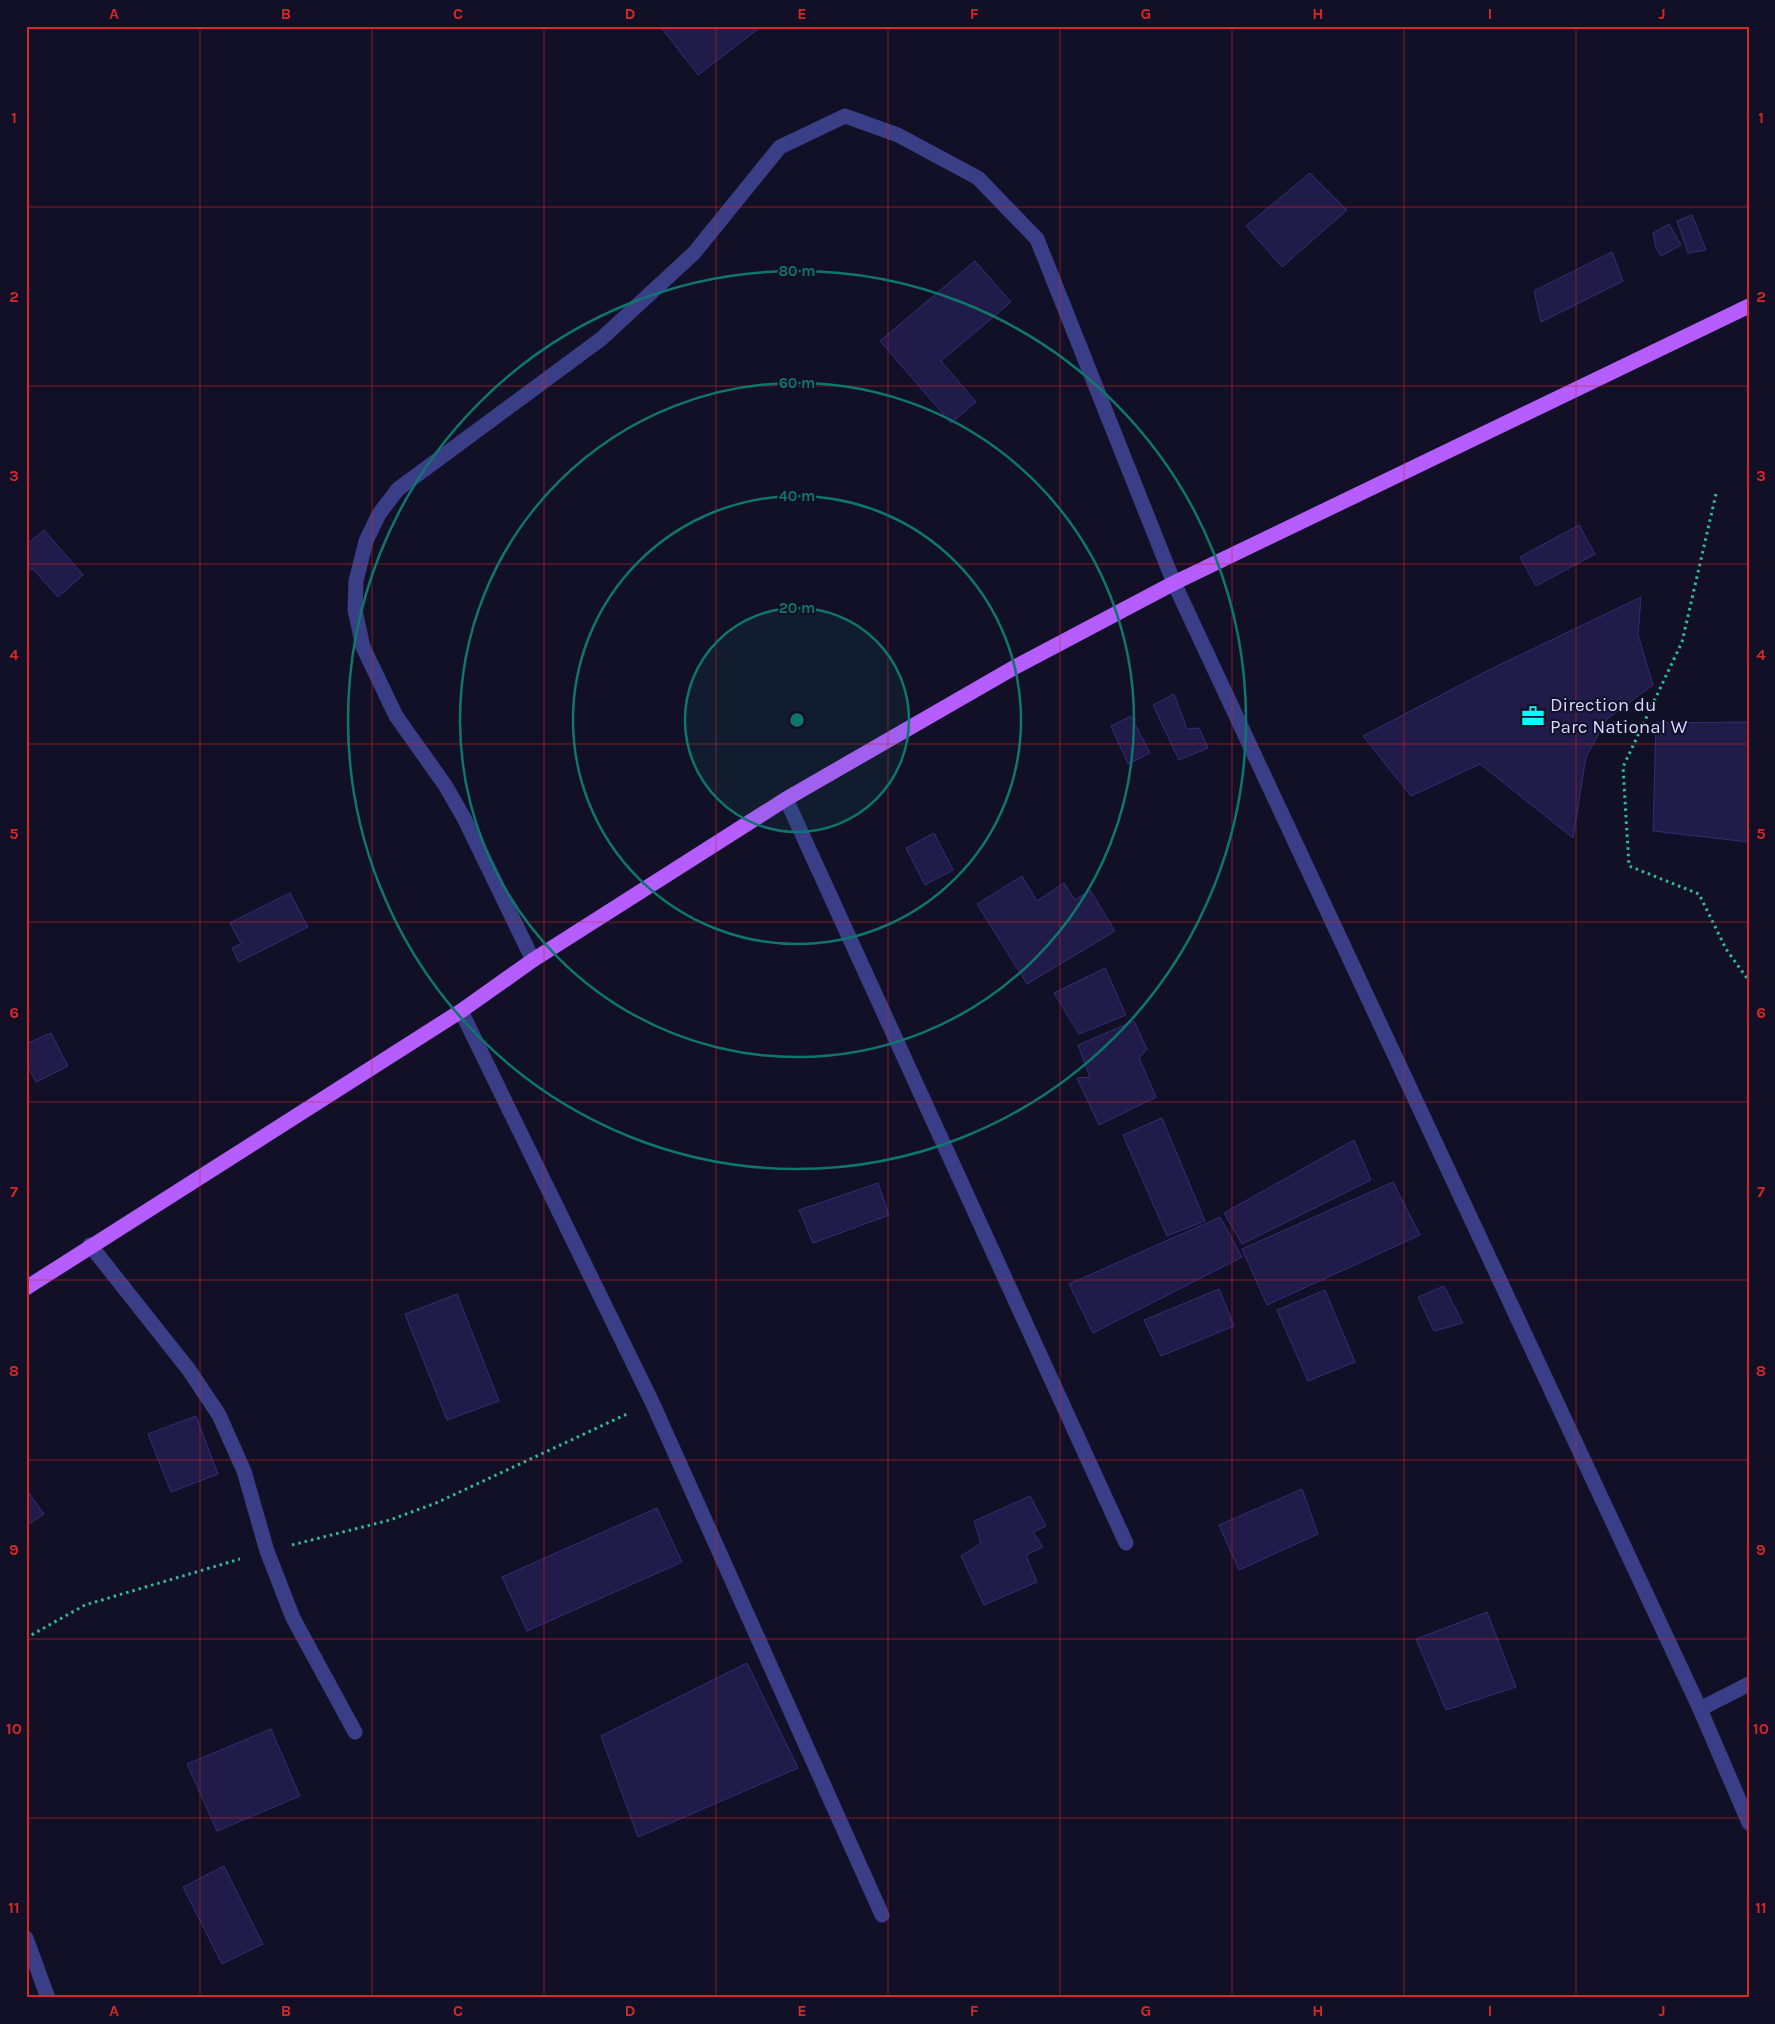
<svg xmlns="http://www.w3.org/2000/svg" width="1775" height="2024" font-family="Karla,sans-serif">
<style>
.building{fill:#211b49;stroke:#352d75}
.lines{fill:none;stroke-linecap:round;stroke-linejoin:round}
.path{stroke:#2fbaa6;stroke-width:3;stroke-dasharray:2.5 4;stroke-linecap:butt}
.street{stroke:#3a3e87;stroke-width:15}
.primary{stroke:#b55dff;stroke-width:15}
.grid{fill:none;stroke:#d62828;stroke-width:1;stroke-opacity:0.55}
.ring{fill:none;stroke:#0f766e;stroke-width:2.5}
.labels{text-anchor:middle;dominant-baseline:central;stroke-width:4;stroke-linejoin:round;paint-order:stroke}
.poi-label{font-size:19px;fill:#d7d6ff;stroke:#121027;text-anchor:start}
.centre{fill:#0f766e;stroke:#121027;stroke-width:2.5}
.ring-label{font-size:15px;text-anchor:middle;font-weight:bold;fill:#0f766e;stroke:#121027;stroke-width:4;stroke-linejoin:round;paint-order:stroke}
.neatline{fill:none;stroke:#d62828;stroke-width:2}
.grid-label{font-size:16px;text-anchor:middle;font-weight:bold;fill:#d62828}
</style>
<rect width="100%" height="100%" fill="#121027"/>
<g class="building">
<path d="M660,26H762L698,75Z"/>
<path d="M1310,173L1347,210L1282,267L1246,226Z"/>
<path d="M1692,215L1706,250L1688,253L1677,221Z"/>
<path d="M1669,224L1681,245L1661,256L1656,248L1653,233Z"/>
<path d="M1612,252L1623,281L1541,322L1534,291Z"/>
<path d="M975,261L1011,302L941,361L976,402L951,423L880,341Z"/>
<path d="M1579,525L1595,554L1536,586L1520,557Z"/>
<path d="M44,530L83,575L58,597L32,568L26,574V545Z"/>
<path d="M1641,597L1638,635L1653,685L1607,719L1586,757L1573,838L1480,764L1411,796L1363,736L1489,670Z"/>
<path d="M1174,694L1187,729L1199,728L1208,748L1179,760L1153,705Z"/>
<path d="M1131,716L1150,753L1128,764L1111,726Z"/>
<path d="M1749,722V842L1653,831L1656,723Z"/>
<path d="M934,833L953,870L925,885L906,848Z"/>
<path d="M1022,876L1037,901L1064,883L1075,900L1090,890L1115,931L1027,984L977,904Z"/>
<path d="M290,893L308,927L239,962L232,948L241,944L230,923Z"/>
<path d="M1105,968L1126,1015L1079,1034L1054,993Z"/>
<path d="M1134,1021L1147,1049L1139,1058L1156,1097L1099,1125L1077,1078L1090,1077L1078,1045Z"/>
<path d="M51,1033L68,1066L36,1082L26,1062V1044Z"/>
<path d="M1162,1118L1205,1221L1167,1236L1123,1135Z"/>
<path d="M1354,1140L1371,1180L1242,1244L1224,1213Z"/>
<path d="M1393,1182L1420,1235L1267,1305L1242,1249Z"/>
<path d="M878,1183L889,1215L813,1243L799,1210Z"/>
<path d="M1220,1217L1242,1257L1093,1333L1069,1284Z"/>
<path d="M1444,1286L1463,1323L1434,1331L1418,1297Z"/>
<path d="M1219,1289L1234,1326L1161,1356L1144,1320Z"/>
<path d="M1325,1290L1355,1362L1308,1381L1277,1310Z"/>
<path d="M457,1294L499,1401L447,1420L405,1314Z"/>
<path d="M196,1416L218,1474L171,1492L148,1434Z"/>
<path d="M26,1489L44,1514L26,1526Z"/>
<path d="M1302,1489L1318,1534L1239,1570L1219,1525Z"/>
<path d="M1030,1496L1046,1526L1033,1532L1043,1547L1026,1555L1037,1582L984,1605L961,1556L981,1543L974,1521Z"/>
<path d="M657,1508L682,1562L527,1631L502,1577Z"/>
<path d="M1487,1612L1516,1687L1446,1710L1416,1639Z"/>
<path d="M747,1663L798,1768L638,1837L601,1736Z"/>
<path d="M271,1729L300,1796L217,1831L187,1764Z"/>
<path d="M224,1866L263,1944L222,1964L183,1887Z"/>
</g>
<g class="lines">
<g class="path">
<path d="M1716,494L1682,642L1623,767L1629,866L1699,894L1726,949L1749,981"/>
<path d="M292,1545L390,1520L436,1503L627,1414"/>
<path d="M26,1638L85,1605L240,1559"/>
</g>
<g class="street">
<path d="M786,799L1126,1543"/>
<path d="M533,960L464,818L445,785L396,716L363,647L355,610L356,581L366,541L379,514L398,489L601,339L694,253L780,147L845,116L898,135L978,178L1037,239L1174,583L1700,1709L1749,1823"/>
<path d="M461,1011L652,1402L882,1915"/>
<path d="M90,1245L189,1370L219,1415L244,1471L267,1551L293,1618L355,1732"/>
<path d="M1700,1709L1749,1684"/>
<path d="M26,1938L48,1998"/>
</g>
<path class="primary" d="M26,1288L461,1011L533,960L786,799L1015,667L1174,583L1749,306"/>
</g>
<path class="grid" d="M200,26V1998M372,26V1998M544,26V1998M716,26V1998M888,26V1998M1060,26V1998M1232,26V1998M1404,26V1998M1576,26V1998M26,207H1749M26,386H1749M26,564H1749M26,744H1749M26,922H1749M26,1102H1749M26,1280H1749M26,1460H1749M26,1639H1749M26,1818H1749"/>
<circle cx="797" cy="720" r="112" fill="#0f766e" fill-opacity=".12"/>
<g class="ring">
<circle cx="797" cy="720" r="112"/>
<circle cx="797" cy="720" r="224"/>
<circle cx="797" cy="720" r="337"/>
<circle cx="797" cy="720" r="449"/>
</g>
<defs>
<symbol id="office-bare" viewBox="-9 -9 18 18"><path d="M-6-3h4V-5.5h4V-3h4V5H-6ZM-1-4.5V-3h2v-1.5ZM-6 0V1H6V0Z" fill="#02fbff" stroke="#121027" stroke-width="2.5" paint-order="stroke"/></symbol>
</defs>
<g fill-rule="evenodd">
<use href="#office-bare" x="1517" y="700" width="32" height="32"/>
</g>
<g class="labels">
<g class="poi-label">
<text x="1550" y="705">Direction du<tspan x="1550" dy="22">Parc National W</tspan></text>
</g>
</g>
<circle cx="797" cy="720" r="8" class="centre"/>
<g class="ring-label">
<text x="797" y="276">80 m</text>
<text x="797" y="388">60 m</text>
<text x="797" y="501">40 m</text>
<text x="797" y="613">20 m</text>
</g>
<rect width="1775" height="2024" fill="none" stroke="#121027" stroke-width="55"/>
<rect x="28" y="28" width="1720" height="1968" class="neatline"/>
<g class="grid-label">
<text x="114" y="19">A</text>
<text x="286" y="19">B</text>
<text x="458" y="19">C</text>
<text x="630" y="19">D</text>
<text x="802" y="19">E</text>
<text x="974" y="19">F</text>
<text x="1146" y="19">G</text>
<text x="1318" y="19">H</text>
<text x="1490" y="19">I</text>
<text x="1662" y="19">J</text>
<text x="14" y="123">1</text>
<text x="1761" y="123">1</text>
<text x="14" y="302">2</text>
<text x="1761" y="302">2</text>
<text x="14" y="481">3</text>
<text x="1761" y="481">3</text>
<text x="14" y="660">4</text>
<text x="1761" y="660">4</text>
<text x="14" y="839">5</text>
<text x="1761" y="839">5</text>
<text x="14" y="1018">6</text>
<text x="1761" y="1018">6</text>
<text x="14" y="1197">7</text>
<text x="1761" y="1197">7</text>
<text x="14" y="1376">8</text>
<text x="1761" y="1376">8</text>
<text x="14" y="1555">9</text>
<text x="1761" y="1555">9</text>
<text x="14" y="1734">10</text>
<text x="1761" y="1734">10</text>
<text x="14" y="1913">11</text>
<text x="1761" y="1913">11</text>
<text x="114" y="2016">A</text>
<text x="286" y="2016">B</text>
<text x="458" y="2016">C</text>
<text x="630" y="2016">D</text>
<text x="802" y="2016">E</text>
<text x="974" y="2016">F</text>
<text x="1146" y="2016">G</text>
<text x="1318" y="2016">H</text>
<text x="1490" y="2016">I</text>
<text x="1662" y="2016">J</text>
</g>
</svg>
